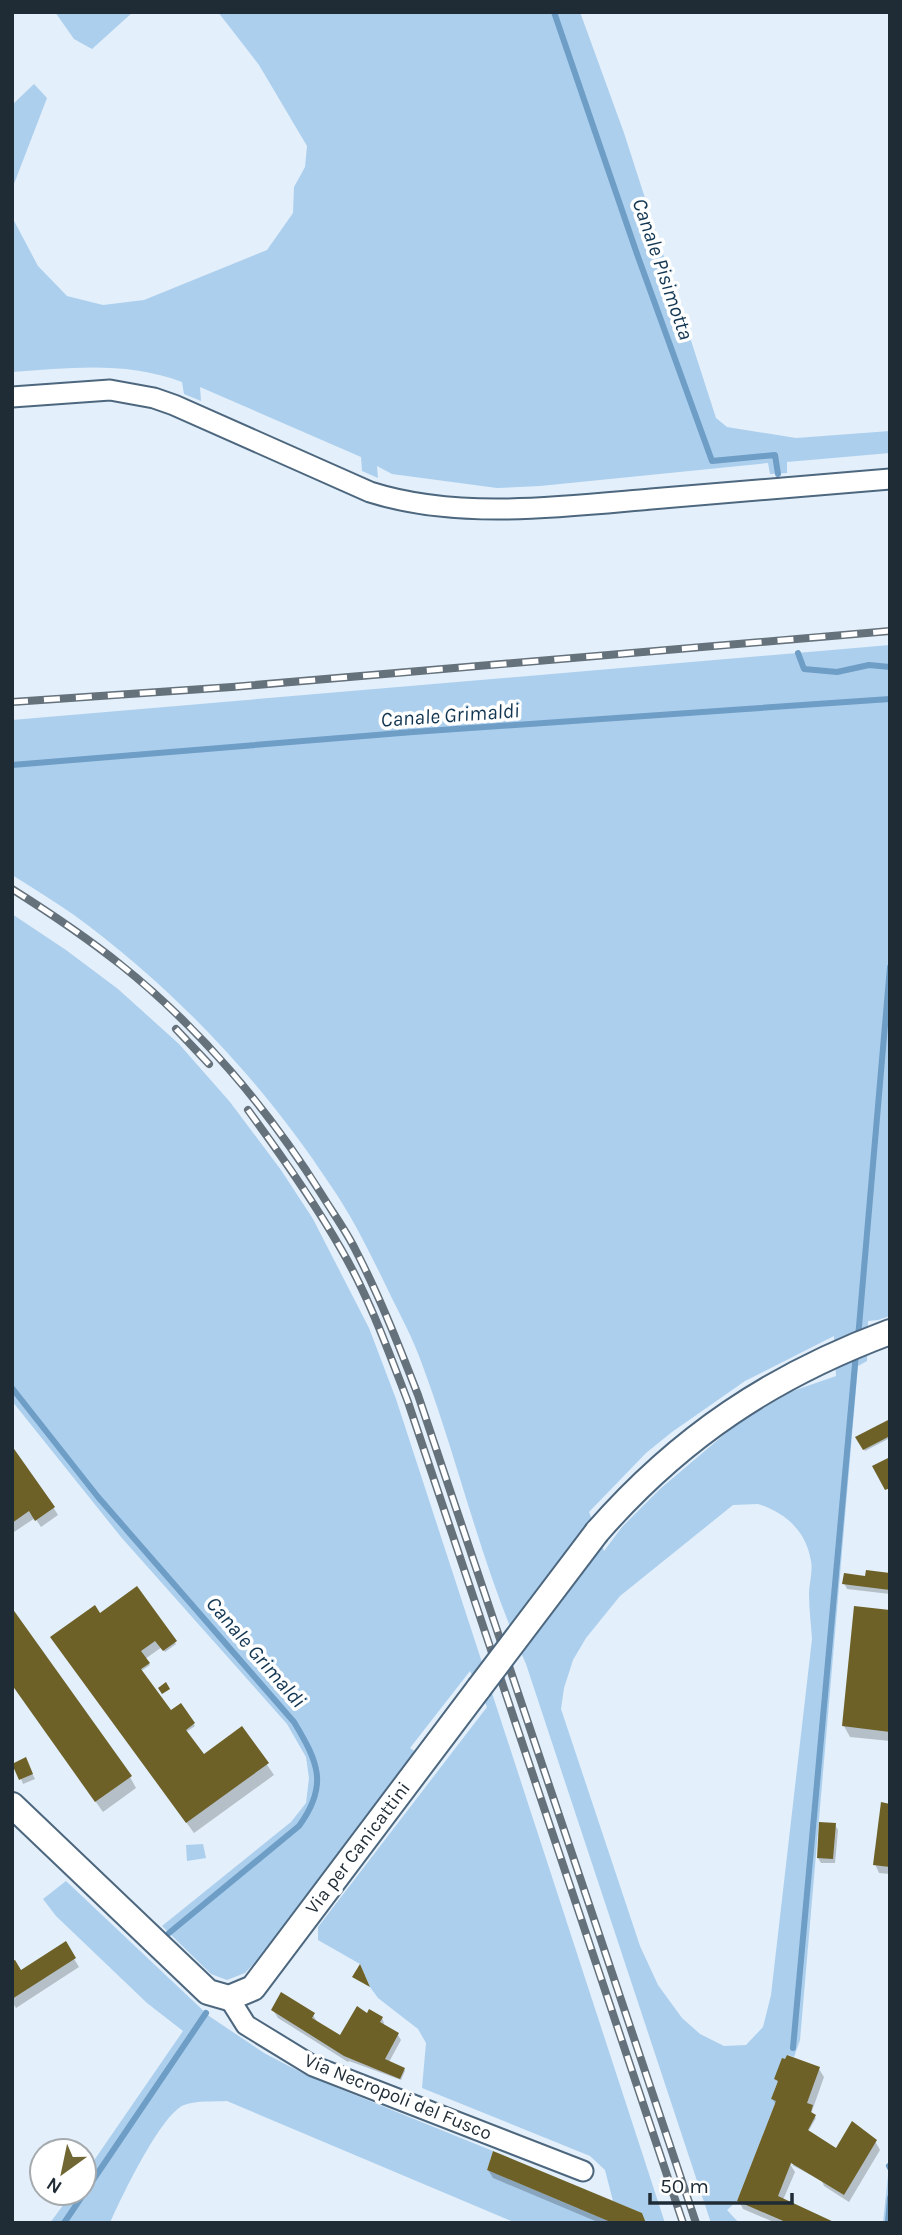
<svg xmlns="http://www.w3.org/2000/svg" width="902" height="2235" font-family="Karla,sans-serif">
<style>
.green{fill:#accfee;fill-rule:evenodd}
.shadow{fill:#0003;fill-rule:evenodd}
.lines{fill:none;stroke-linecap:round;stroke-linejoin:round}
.stream{stroke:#6e9dc5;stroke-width:6}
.building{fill:#6d6128}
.minor-casing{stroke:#4d677e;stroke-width:23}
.major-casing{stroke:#4d677e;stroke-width:28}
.minor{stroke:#fff;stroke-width:19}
.major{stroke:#fff;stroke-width:24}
.rail-casing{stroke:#65717b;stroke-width:8}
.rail{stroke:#fff;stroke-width:5;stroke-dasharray:16;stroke-linecap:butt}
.major-bridge-casing{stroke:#4d677e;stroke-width:28;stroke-linecap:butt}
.major-bridge{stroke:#fff;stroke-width:24}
.labels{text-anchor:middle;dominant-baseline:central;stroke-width:7;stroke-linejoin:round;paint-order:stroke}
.street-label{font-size:19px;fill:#1f2b35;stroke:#fff}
.water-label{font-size:21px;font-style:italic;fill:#123652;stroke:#fff}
</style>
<rect width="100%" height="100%" fill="#e3effa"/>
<g class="green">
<path d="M55,12H133L92,49L74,39Z"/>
<path d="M218,12H580L624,133L716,418L727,427L796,438L890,431V453L787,462V473L770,474L768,463L540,486L497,488L392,474L377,466L378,478L362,471L361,457L200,387L201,401L184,394L182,382C125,361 71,368 12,372V217L38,266L67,296L103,305L144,300L267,250L293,213L294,187L305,167L307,146L259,65Z"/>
<path d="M34,84L47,98L12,189V105Z"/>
<path d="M890,645V1316L878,1320L868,1321L867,1361L858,1366L800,2040L794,2057L788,2055L774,2079L778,2081L771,2099L776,2101L737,2201L727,2210L739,2223H711L526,1664C482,1568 459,1463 422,1364C413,1338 399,1313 387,1288C370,1253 353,1218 331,1186C262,1081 175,989 74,915C54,901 33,888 12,875V720ZM834,1336L836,1376L790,1392L733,1427L660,1489L622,1527L604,1551L589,1512L646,1453L672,1432L745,1381ZM758,1504C786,1513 806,1531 811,1561C813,1572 809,1584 809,1594C809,1609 811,1624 812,1639L771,1995L763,2027L746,2045L724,2046L700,2034L682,2018L658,1985L640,1946L561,1709L564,1688L573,1660L586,1638L620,1596L733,1505Z"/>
<path d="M12,914L66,950L118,989L179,1044L230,1102L281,1170L313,1219L369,1328L396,1399L665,2223H646L642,2213L613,2201L605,2170L590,2156L422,2088L426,2043L418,2029L378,1998L370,1987L360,1964L318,1940V1927L487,1707L470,1671L410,1748L416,1752L262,1955L245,1973L227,1980L211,1974L162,1926L291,1822L306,1803L309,1778L306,1757L287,1724L121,1537L12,1401Z"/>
<path d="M203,1844L206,1858L187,1861L186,1845Z"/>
<path d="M66,1881L209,2016L264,2053L308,2076L493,2151L487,2170L613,2223H516L227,2101C214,2102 197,2100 184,2105C161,2114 121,2198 110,2223H50L72,2193H84V2175L183,2031L147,2003L56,1916L43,1899Z"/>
<path d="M890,2156V2223H883L889,2166Z"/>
</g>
<g class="shadow">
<path d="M890,1421V1438L865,1451L858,1438Z"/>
<path d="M12,1492L53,1507L58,1515L41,1527L35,1518L14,1532L12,1529Z"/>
<path d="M890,1575V1594L847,1589L844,1583L867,1578Z"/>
<path d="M890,1612V1741L850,1737L844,1726Z"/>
<path d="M100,1615L168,1632L176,1644L165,1652L162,1647L145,1659L150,1665L141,1671L171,1712L180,1705L195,1726L186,1732L203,1756L242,1728L274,1775L194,1833L59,1648Z"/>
<path d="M12,1684L130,1777L136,1788L103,1812Z"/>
<path d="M28,1765L35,1779L23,1784L21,1779Z"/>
<path d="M890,1805V1874L879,1873L875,1864Z"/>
<path d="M835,1825L838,1830L835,1863H821L818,1858Z"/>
<path d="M65,1944L79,1967L16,2008L12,2002V1963L21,1972Z"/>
<path d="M273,2010L313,2015L318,2023L340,2038L368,2015L382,2018L384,2023L383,2026L398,2035L401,2040L389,2062L404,2069L405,2071L401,2080L349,2061L348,2062L278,2018Z"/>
<path d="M819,2069L824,2077L811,2114L816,2118L808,2132L836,2150L875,2141L880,2150L849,2202L824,2186L822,2181L790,2164L795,2172L783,2200L831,2223H776L743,2209L739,2201L776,2106L773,2099L779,2084L776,2079ZM761,2151L795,2161L793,2165Z"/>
<path d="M488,2170L646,2223H600L493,2178Z"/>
</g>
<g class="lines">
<g class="stream">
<path d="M554,12L637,254L712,461L775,455L778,474"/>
<path d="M798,653L804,669L837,672L869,665L890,667"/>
<path d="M12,765L413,732L890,699"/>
<path d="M858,1338L890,967"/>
<path d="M12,1388L98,1497L294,1722C318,1762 329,1785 299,1826L169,1933"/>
<path d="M793,2048L856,1353"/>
<path d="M889,2166L890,2168"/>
<path d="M64,2223L206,2013"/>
<path d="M888,2223L890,2198"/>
</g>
</g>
<g class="building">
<path d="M890,1419V1436L863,1450L855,1437Z"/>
<path d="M12,1446L55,1507L35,1521L29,1511L12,1523Z"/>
<path d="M890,1457V1488L885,1490L872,1466Z"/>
<path d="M866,1570L890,1573V1590L842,1584L844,1573L865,1576Z"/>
<path d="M137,1586L177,1641L163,1651L155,1641L141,1651L150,1663L141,1669L171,1710L181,1703L195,1723L186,1730L204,1754L242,1726L269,1763L186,1823L50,1637L95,1605L100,1613Z"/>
<path d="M854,1606L890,1610V1732L842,1726Z"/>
<path d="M12,1608L132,1776L95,1802L12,1685Z"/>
<path d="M166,1682L170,1689L162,1694L158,1688Z"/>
<path d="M26,1757L33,1774L19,1780L12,1764Z"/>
<path d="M881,1802L890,1804V1867L873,1865Z"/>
<path d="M819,1822L836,1823L833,1859L817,1858Z"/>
<path d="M66,1941L76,1958L12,1999V1961L15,1960L21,1970Z"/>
<path d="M360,1964L370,1987L352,1977Z"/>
<path d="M281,1992L315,2013L312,2018L340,2035L357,2006L367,2013L369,2009L383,2017L380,2022L399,2033L385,2059L405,2068L400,2079L344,2056L271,2010Z"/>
<path d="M787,2055L820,2067L807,2103L813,2105L811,2112L816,2115L808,2130L836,2148L852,2121L877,2140L844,2195L791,2163L778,2196L836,2223H788L737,2201L776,2101L771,2099L778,2081L774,2079L782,2058L785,2059Z"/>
<path d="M493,2151L642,2213L646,2223H613L487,2170Z"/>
</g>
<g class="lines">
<defs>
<g id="minor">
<path d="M12,397L110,390L154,398L174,405L370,492C458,520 560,507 651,499C730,492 810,486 890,479"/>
<path d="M229,1998L246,2025L313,2066L583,2171"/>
</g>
<g id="major">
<path d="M597,1532C680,1437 772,1376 890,1332"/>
<path d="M12,1805L208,1992L229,1998L253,1988L479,1688"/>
</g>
</defs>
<use href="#minor" class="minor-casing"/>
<use href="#major" class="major-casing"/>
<use href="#minor" class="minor"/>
<use href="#major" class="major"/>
<defs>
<g id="rail">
<path d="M12,702L232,687L890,631"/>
<path d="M12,889C50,913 86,937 121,965C200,1028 269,1110 322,1195C333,1213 346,1231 355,1249C380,1297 399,1346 418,1395L696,2223"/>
<path d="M176,1029L209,1064"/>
<path d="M248,1110C281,1155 313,1200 341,1249C369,1297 388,1350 408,1402L683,2223"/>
</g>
</defs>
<use href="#rail" class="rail-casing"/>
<use href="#rail" class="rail"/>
<defs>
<path id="major-bridge" d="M479,1688L597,1532"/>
</defs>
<use href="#major-bridge" class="major-bridge-casing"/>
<use href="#major-bridge" class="major-bridge"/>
</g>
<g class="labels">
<g class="street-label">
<text transform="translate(358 1848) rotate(-53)">Via per Canicattini</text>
<text transform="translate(398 2097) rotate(22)">Via Necropoli del Fusco</text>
</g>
<g class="water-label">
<text transform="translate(663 269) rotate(71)">Canale Pisimotta</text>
<text transform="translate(450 715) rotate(-4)">Canale Grimaldi</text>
<text transform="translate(256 1652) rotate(49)">Canale Grimaldi</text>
</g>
</g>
<rect width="902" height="2235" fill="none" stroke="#1f2b35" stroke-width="28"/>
<g transform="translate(63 2172) rotate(213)"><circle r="33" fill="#ffffff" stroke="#a5aaae" stroke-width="2"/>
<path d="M0-5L12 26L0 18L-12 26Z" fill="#716734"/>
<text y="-10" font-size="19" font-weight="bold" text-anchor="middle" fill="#1f2b35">N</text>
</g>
<path d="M650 2193v10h142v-10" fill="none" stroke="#1f2b35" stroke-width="3.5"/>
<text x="660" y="2193" font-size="21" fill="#1f2b35" stroke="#ffffff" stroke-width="5" paint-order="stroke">50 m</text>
</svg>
